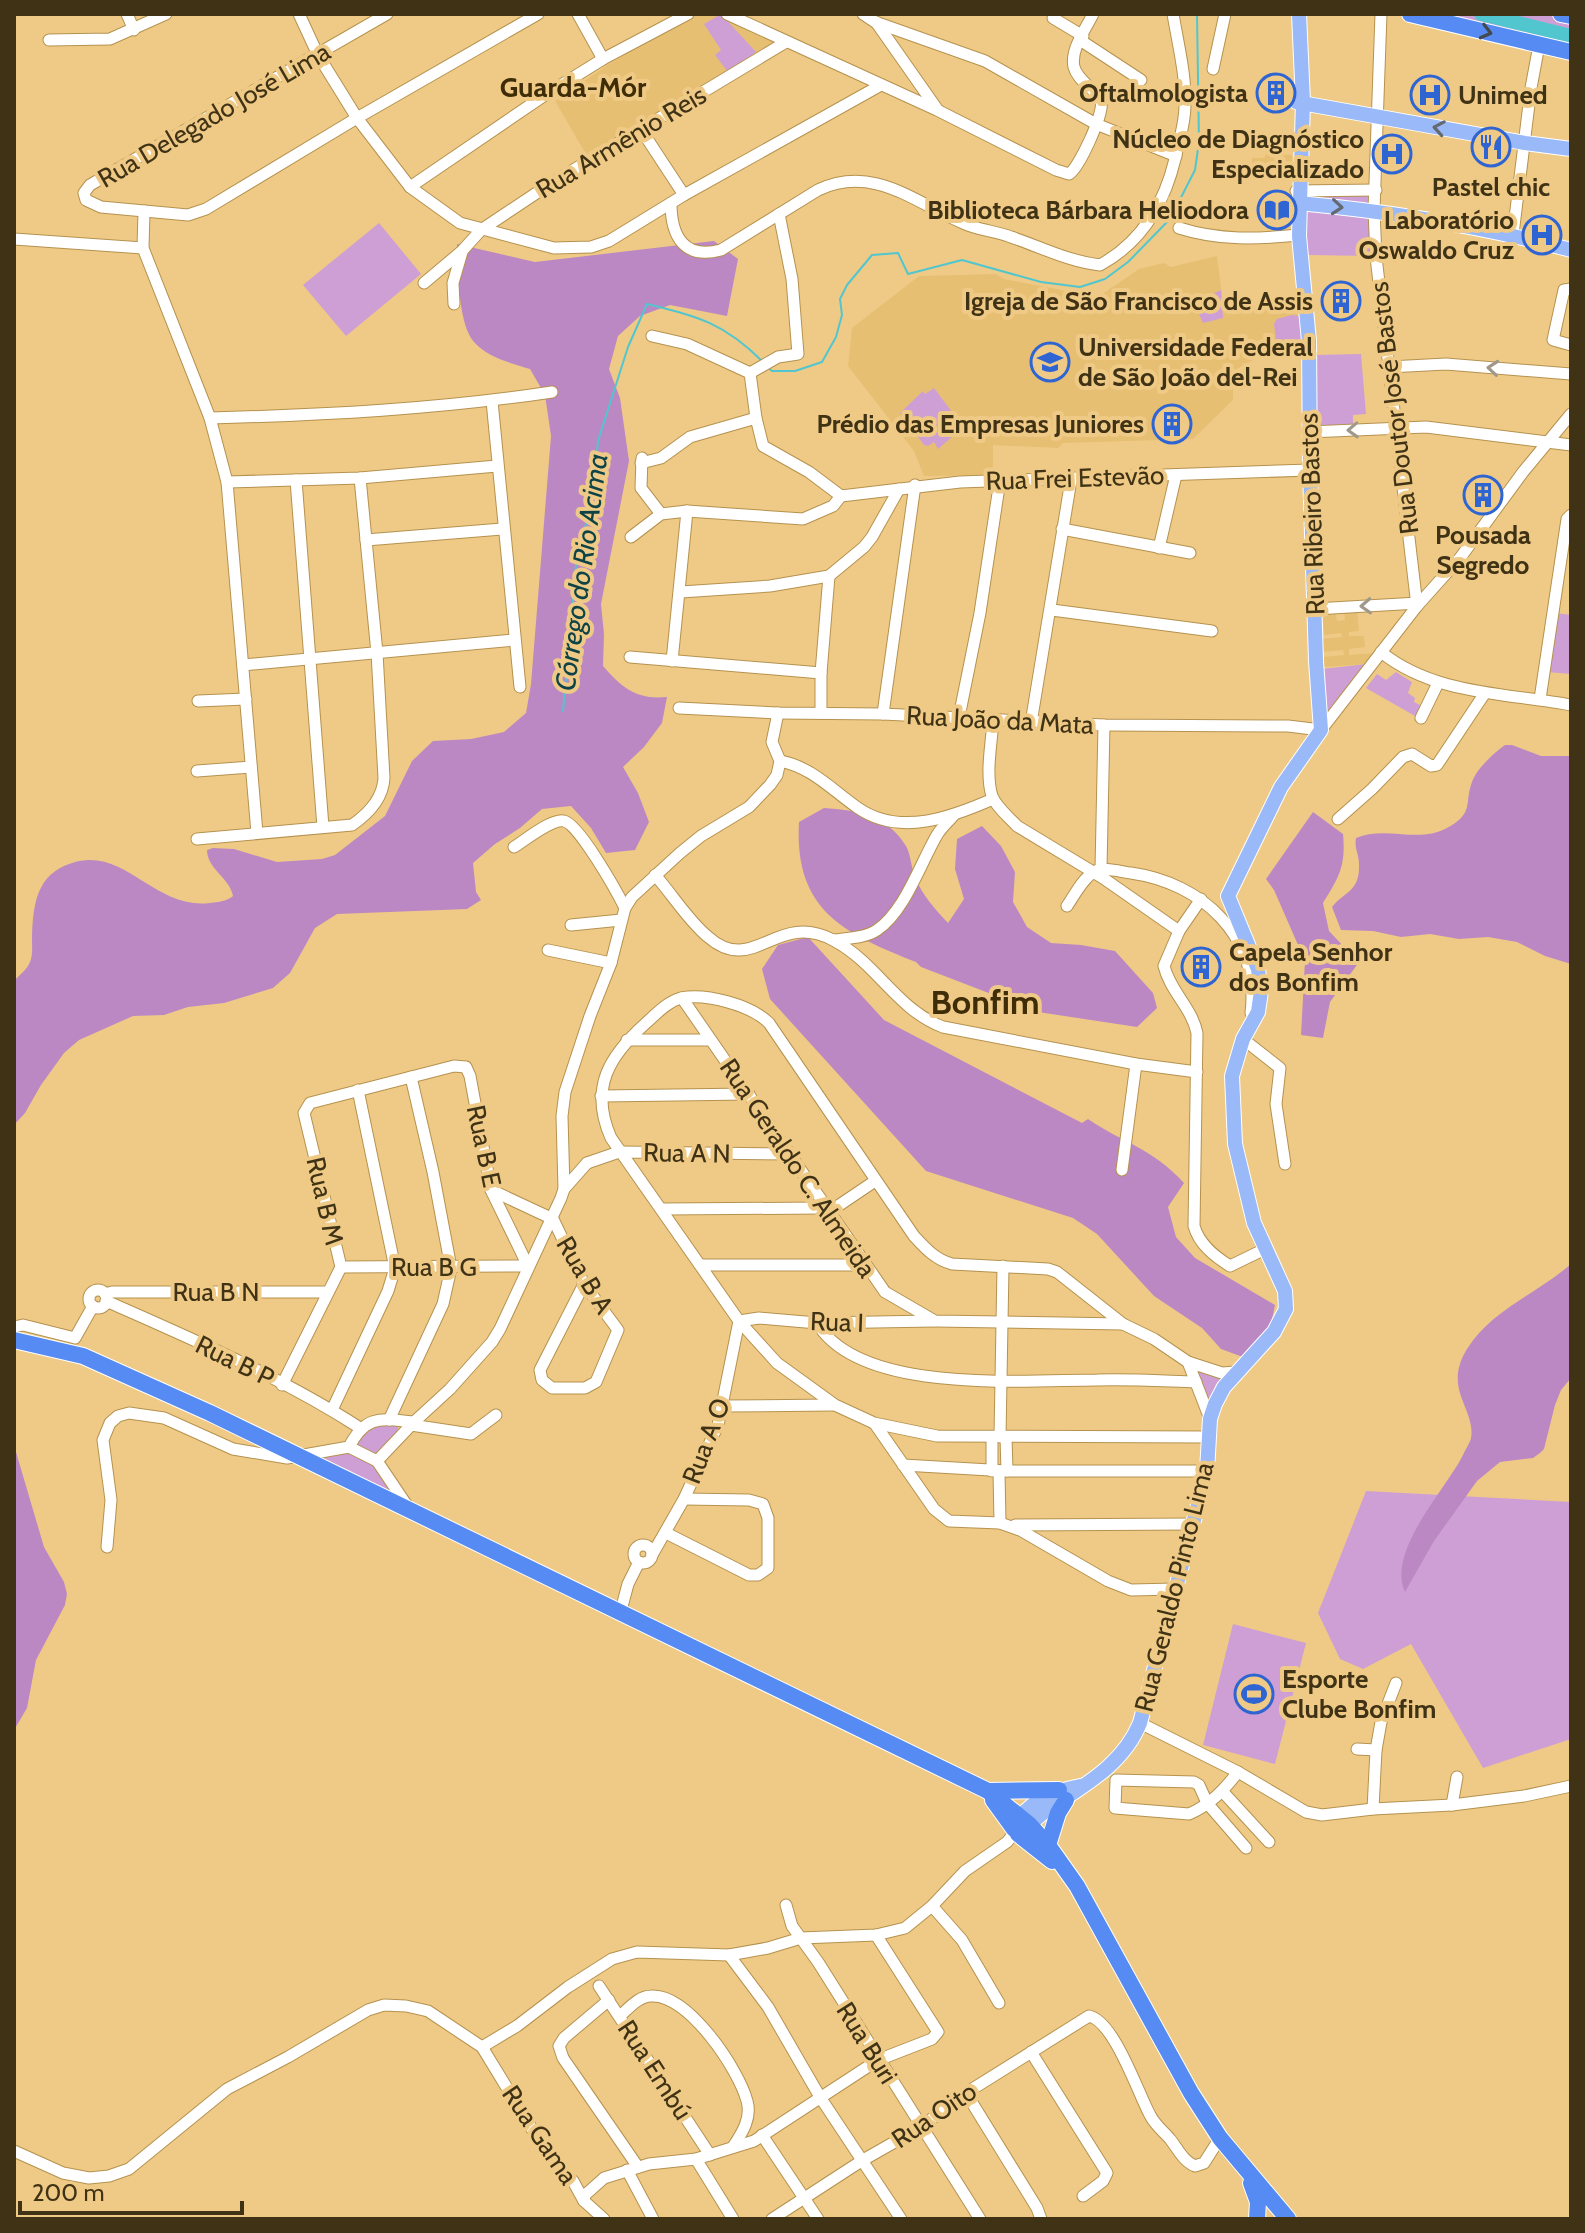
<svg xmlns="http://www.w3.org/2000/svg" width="1585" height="2233" font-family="Cabin,sans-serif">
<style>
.built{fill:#e7bf73}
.green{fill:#ce9fd5}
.forest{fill:#bc88c4}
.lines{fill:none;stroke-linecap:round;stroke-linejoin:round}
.stream{stroke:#51c6cf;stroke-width:2}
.river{stroke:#51c6cf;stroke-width:14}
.minor-casing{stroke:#b5924f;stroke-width:13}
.major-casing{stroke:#fff;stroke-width:16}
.highway-casing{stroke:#fff;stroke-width:18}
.minor{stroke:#fff;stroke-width:11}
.major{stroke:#99b9f8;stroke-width:14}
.highway{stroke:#558bf3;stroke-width:16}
.oneway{stroke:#45484c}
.oneway2{stroke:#646870}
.oneway3{stroke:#a0988a}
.labels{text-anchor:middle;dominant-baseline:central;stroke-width:8;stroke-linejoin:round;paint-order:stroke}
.poi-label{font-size:26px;font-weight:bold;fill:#403215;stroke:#efca86;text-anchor:end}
.street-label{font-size:26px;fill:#403215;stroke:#efca86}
.neighbourhood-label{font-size:28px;font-weight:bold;fill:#3f2d08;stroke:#efca86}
.water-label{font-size:28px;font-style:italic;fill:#0d4246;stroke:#efca86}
.district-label{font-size:34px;font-weight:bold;fill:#3f2d08;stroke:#efca86}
</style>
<rect width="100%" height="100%" fill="#efca86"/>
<g class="built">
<path d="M695,14H722L779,43L587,156L555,101L609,64Z"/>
<path d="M1267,153L1292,155V167L1252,166V158H1264Z"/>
<path d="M1217,256L1224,311L1301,299L1307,342L1277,347L1233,371V400L1193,439L1063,443L1058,448L993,445V475L924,476L914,451L848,366L852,328L919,276L996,274L1004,279L1098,297L1139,269L1164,263L1171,267Z"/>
<path d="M1357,609L1359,631L1349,632V636H1364L1365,647L1349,649V655L1376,653L1369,664L1324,667L1323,657L1344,655L1343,650L1322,652L1321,639L1342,637L1341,633L1324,635L1322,611L1335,610L1337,621L1345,620L1344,610Z"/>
</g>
<g class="green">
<path d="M721,14L756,52L728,72L715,55L721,50L704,24Z"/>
<path d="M1416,14H1552L1571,19V52Z"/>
<path d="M1371,193V208L1307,201L1308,195Z"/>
<path d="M1306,208L1371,213L1372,256L1307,255Z"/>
<path d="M379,223L421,274L346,336L303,285Z"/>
<path d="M1221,290L1223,318L1203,323L1194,303Z"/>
<path d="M1292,315L1305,317L1307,342L1277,347L1274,324L1277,319Z"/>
<path d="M1361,354L1366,414L1353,415V424L1316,426L1313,355Z"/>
<path d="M934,388L958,420L950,430L953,436L938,449L934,442L928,446L924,445L900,413L923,391L925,394Z"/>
<path d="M1556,613L1571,615V674L1546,672Z"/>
<path d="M1367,664L1331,712L1327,713L1322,669Z"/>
<path d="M1396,672L1412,682L1408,693L1415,698L1414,702L1424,707L1415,716L1366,688L1377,674L1386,680Z"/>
<path d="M1192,1368L1224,1377L1216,1384L1209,1403Z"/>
<path d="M373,1424H394L398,1427V1433L376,1456L354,1444Z"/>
<path d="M349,1451L375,1464L398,1499L318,1458Z"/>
<path d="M1366,1491L1571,1502V1739L1483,1768L1411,1644L1363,1669L1340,1659L1318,1613Z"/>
<path d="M1233,1624L1306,1643L1275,1764L1203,1745Z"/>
</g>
<g class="forest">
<path d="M714,241L738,259L727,316L670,305L640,316L618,336L609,369L620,398L629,461L601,604L604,634L603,666C622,688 637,700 667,697L662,723L644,747L623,767L638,793L649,822L635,850L606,853L591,828L571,806L542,809L520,828L495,844L473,863L476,892L481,900L467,909L337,914L315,928L290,973L273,988L224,1003L188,1007L164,1015L133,1016L79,1040L64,1053L41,1085L25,1113L14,1125V981C19,975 27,970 30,962C33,955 32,946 32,938C33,905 36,874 72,863C125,846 154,910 210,903C219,902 227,901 233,896C230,878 207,869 207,850L213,848L234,849L277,862L322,859L335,855L385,816L412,761L433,741L471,739L504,732L526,713L531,684L551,436L545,395L530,369C511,363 488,358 474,342C457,322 459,270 457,244L535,262Z"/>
<path d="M1505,745H1512L1541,756H1571V964L1545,956L1517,942L1488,937L1459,939L1430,934L1401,937L1373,931L1341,930L1332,907C1345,891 1360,892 1359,864C1359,854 1354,848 1356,838C1385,825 1418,844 1447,828C1475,813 1464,802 1472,782C1477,768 1494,753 1505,745Z"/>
<path d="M824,808C857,810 888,816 906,846C911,855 911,867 915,877C922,895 935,909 948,923L964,899L955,869L957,839L982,826L1001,846L1015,872L1013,902L1027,927L1051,943L1081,945L1115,951L1153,993L1157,1008L1137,1027L1038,1012L921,967L916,962C843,933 794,910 799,822Z"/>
<path d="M1313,812L1343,834C1346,866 1339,877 1323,903L1329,931L1345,948L1370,947L1330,1002L1323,1038L1301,1035L1305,961L1274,890L1266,879Z"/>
<path d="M808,937L884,1020L1082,1123L1088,1119C1125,1144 1152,1148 1184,1183L1168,1207L1176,1237L1195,1258L1275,1305L1271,1324L1251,1360L1221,1349L1202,1328L1154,1296L1097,1234L1073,1218L926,1171L770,999L762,969L778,945Z"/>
<path d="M1571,1264V1378L1561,1390L1555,1405L1544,1449L1540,1453L1533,1458L1500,1462L1477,1481L1434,1541L1405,1592C1386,1552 1446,1489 1463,1455C1465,1450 1470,1443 1471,1438C1476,1409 1442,1389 1467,1349C1492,1309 1537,1294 1571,1264Z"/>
<path d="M14,1394L16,1452L44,1547L64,1582L67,1594L65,1605L36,1660L27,1708L14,1730Z"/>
</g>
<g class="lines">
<g class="stream">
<path d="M767,367L772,371H795L822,362L836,337L842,315L840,299L847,285L872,255L898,253L908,274L962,260L1041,282L1080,287L1105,279L1128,262L1170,219L1195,170L1199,142L1197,14"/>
<path d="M563,711L577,553L592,504L598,441L628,347L647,304C699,317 724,323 763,362"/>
</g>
<path class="river" d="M1481,14L1571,36"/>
<defs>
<g id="minor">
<path d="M127,14L134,30"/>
<path d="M299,14L318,55L357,118L410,187L460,223L554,248L591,247L609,241L684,195L881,85"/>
<path d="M387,14L90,185L84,193L86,200L101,207L188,215L206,209L357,118L538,14"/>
<path d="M578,14L603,59"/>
<path d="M727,14L937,110L1056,170L1069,174C1079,168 1105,112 1101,101C1095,88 1078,82 1074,67C1070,49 1086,29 1093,14"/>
<path d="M863,14L875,22L985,61L1096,124L1176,156"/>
<path d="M1381,14L1374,210L1376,257L1417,606"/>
<path d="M1053,18L1083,36"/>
<path d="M876,22L937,109"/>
<path d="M49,40L110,39L166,14"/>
<path d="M1080,40L1141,80"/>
<path d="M1213,69L1225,14"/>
<path d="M642,131L684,195"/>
<path d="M410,187L545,95L603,59L688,14"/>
<path d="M1296,191L1376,190"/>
<path d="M671,203C671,236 684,260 721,250L818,190C873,164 914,202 963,223C978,230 995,231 1011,237C1041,247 1067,261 1100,265C1142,242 1164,205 1175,159C1179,140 1185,125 1185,105C1186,75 1178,44 1173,14"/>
<path d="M144,211L143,248L210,418L227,482L257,833"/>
<path d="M1179,228C1220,241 1258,239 1299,235"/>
<path d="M1513,234L1531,88L1539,45"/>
<path d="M14,239L143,248"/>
<path d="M424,283L462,251L481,230L550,184L786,42"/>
<path d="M1571,289L1564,290L1553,340L1571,345"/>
<path d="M454,304L453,283L462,252"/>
<path d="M652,336L687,344L750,373L756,418L763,446L809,472L841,496"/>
<path d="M1389,367L1446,364L1571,374"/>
<path d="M750,373L778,357L798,354L792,279L779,214"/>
<path d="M492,401L520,687"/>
<path d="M210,418C325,415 439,409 552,392"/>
<path d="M1309,432L1426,427L1571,445"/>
<path d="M642,458L641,488L661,514"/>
<path d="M641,463L661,458L690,437L756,418"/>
<path d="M296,480L323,827"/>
<path d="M227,482L360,478L497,466"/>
<path d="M841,496L960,482L1310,470"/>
<path d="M1062,529L1190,553"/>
<path d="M631,537L661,514L687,511L803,519L833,506L841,496"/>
<path d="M366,540L502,529"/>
<path d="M1159,548L1176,475"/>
<path d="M681,592L770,586L829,576L864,547L872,537L899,489"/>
<path d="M1315,609L1418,603"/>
<path d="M1052,610L1212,631"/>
<path d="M1381,652C1434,695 1507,693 1571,705"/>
<path d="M630,657L821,673V713"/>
<path d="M672,661L687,511"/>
<path d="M243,665L514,640"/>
<path d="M821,673L829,576"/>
<path d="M1540,699L1567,519L1571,515"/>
<path d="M198,701L246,699"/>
<path d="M679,708L778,713L883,714L1104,725L1288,726L1321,730L1417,606L1460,558L1523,472L1571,414"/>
<path d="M883,714L915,485"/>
<path d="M959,717L980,613L1000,480"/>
<path d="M1421,718L1438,683"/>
<path d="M993,719C992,742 985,773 992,796C996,807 1009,817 1017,826L1103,878L1179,931"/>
<path d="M1031,723L1071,480"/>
<path d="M780,761C812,767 832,790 858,808C900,837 952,817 993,799"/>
<path d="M197,771L251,767"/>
<path d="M1338,819L1372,789L1403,757L1412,754L1431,766L1437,765L1485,693"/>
<path d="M197,839L352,825C368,814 383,798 384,778L377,653L360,478"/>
<path d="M514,847C524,841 552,818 564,821C579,824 617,892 625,908"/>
<path d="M1101,869L1104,725"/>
<path d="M655,875C672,894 687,919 707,936C754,978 775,910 833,940C876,962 897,1010 943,1027L1136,1064L1197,1072"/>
<path d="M1201,899L1179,931L1164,966C1170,991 1192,1008 1197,1033L1194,1226C1199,1244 1214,1256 1230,1266L1265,1249"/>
<path d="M1067,906C1074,896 1083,878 1094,872C1103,866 1121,872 1131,873C1202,883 1260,936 1251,1013"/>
<path d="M571,925L621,920"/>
<path d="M834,940C848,938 865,938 877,930C905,911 920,864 937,835C941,828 948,822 953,816"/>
<path d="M548,950L611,963"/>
<path d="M682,998L885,1292L935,1321L1123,1324"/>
<path d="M1243,1039L1280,1068L1276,1104L1285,1164"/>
<path d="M627,1040H710"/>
<path d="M601,1096L749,1094"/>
<path d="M587,1163L619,1152L789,1154"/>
<path d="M1122,1170L1136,1064"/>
<path d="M564,1189L587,1163"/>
<path d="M491,1190L553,1219L584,1284L618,1330L596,1382L585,1388H552L542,1380L540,1370L584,1284"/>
<path d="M663,1209L824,1208"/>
<path d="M829,1212L875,1181"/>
<path d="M701,1265H864"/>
<path d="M341,1267L528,1266"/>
<circle cx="98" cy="1299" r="9"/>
<path d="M105,1294L112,1292H327"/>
<path d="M106,1301C192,1339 281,1377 360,1428"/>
<path d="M817,1323C860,1395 1024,1380 1097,1380C1130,1379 1163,1381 1196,1382"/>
<path d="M14,1327L23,1325L75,1338L93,1306"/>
<path d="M1188,1362L1154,1339L1123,1324L1057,1272L1048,1269L952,1264C936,1260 926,1249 914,1236L769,1023C751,1005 706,993 681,998C667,1002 656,1014 646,1023C609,1056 589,1088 611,1138L739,1321L777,1363L835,1405L874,1423L937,1436L1209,1437"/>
<path d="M282,1385L341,1267L304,1113L310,1103L454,1066L466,1067L470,1076L491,1190L528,1266"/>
<path d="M723,1406L834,1405"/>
<path d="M332,1410L388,1291L395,1268L358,1090"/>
<path d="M1210,1419L1188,1362L1222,1373L1236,1372"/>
<path d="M389,1420L443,1304L451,1268L433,1172L411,1077"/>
<path d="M875,1424L934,1509L949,1521L1000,1523L1020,1530L1108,1581L1131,1590L1176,1589"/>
<path d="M411,1425L471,1434L496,1415"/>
<path d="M1000,1437L1003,1266"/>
<path d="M1006,1437L1007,1471"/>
<path d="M349,1447C366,1414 381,1419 414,1422"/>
<path d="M377,1461L414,1422L450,1389L492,1342L500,1329L561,1198L564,1189L562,1116L565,1092L590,1016L611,963L625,908L632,897L680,853L701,836L749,807L770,785L777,775L780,761L772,742L778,713"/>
<path d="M903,1465L1007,1471H1207"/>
<path d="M992,1471V1437"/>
<path d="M999,1471L1000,1523"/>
<path d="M1015,1525L1193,1524"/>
<path d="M666,1533L749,1575H758L768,1568V1518L763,1504L749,1500L684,1499"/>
<circle cx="643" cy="1554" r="9"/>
<path d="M107,1547L111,1500L103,1440L110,1423L118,1416L129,1413L164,1418L233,1449L287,1458L349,1447L377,1461L410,1510"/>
<path d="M652,1555L684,1499L718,1425L739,1321L759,1318L817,1323L934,1321"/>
<path d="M620,1614L628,1584L639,1562"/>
<path d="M1140,1723L1238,1772L1306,1812L1322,1815L1373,1809L1452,1805L1524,1796L1571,1786"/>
<path d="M1357,1749L1376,1750"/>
<path d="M1238,1772C1224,1790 1210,1805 1189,1814L1115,1808L1116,1780L1194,1782L1199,1785L1207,1803L1246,1848"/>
<path d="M1223,1792L1269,1842"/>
<path d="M1452,1805L1457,1777"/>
<path d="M1373,1809L1376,1750L1381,1722L1396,1683"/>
<path d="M786,1905L792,1926L818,1962L980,2219"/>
<path d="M932,1906L962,1940L999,2003"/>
<path d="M729,1955L768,2007L820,2097L901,2219"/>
<path d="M599,1986L710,2155"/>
<path d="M609,2000L564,2038L559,2046L563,2058L638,2167"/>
<path d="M620,2016C629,2008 639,1996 651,1996C688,1993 739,2070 747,2101C752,2118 742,2133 733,2147"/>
<path d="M482,2047L517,2026L568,1987L612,1959L637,1952L729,1955L768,1948L801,1938L876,1935L905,1928L932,1906L965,1871L1007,1842L1016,1831"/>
<path d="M1031,2052L1107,2173L1103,2181L1083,2196"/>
<path d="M966,2093L1037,2208L1041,2219"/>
<path d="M762,2135L818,2219"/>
<path d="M14,2151L63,2173L89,2178L109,2176L129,2169L227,2089L288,2057L368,2010L384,2005L406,2006L428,2011L482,2047L554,2165L573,2181L584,2201L604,2219"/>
<path d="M696,2159L733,2219"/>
<path d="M627,2170L653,2219"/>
<path d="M584,2201L585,2195L604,2178L649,2164L696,2159L754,2141L878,2060L932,2039L938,2032L876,1935"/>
<path d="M772,2219L863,2160L921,2127L966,2093L1089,2016C1114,2021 1138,2093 1150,2115C1155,2125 1163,2131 1170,2139C1178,2149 1183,2161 1195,2166L1204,2163L1220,2138"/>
</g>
<g id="major">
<path d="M1296,102L1525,143L1571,149"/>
<path d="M1299,203C1392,212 1481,226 1571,250"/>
<path d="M1080,1786C1054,1791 1024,1802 1014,1829L1018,1834C1029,1827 1037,1817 1047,1810C1083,1786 1123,1765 1140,1723L1207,1471L1210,1419L1215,1404L1224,1387L1274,1332L1286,1309L1285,1291L1254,1223L1235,1144L1232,1076L1243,1039L1258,1012L1261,991L1258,969L1228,896L1281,787L1321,730L1316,661L1310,470L1309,341L1299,236L1303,102L1299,14"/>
</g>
<g id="highway">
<path d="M1410,14L1571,52"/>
<path d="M1561,14L1571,16"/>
<path d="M14,1340L83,1356L210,1413L988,1791L1030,1825L1048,1845L1077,1886L1191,2093L1220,2138L1288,2219"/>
<path d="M988,1791L1059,1790"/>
<path d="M993,1800L1014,1829"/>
<path d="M1018,1834L1052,1861"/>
<path d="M1048,1845L1058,1813L1066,1800"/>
<path d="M1251,2183L1258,2202L1257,2219"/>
</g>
</defs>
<use href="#minor" class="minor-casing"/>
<use href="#major" class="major-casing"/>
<use href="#highway" class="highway-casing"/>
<use href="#minor" class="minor"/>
<use href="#major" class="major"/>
<use href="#highway" class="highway"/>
</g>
<defs><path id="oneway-chevron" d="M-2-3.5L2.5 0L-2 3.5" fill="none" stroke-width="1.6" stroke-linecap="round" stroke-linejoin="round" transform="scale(2)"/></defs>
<use class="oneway" href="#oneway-chevron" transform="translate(1486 32) rotate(14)"/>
<g class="oneway2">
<use href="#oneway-chevron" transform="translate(1439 128) rotate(-170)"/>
<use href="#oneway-chevron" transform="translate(1337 207) rotate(5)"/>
</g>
<g class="oneway3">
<use href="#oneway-chevron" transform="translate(1493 368) rotate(-175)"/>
<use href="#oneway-chevron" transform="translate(1353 430) rotate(178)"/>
<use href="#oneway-chevron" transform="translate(1366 606) rotate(177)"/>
</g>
<defs>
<symbol id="building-ring" viewBox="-11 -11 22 22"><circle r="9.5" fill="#efca86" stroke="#2f65d3" stroke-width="1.5"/><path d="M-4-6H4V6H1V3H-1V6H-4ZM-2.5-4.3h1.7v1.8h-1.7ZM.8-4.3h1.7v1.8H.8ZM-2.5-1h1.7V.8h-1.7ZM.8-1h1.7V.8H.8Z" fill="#2f65d3"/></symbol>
<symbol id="hospital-ring" viewBox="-11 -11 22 22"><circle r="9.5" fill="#efca86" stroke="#2f65d3" stroke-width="1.5"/><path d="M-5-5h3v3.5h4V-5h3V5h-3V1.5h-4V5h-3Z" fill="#2f65d3"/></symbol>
<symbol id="restaurant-ring" viewBox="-11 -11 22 22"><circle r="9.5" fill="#efca86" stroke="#2f65d3" stroke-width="1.5"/><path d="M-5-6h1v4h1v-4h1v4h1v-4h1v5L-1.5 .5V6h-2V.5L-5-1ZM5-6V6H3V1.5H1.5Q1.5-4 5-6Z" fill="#2f65d3"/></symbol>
<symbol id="library-ring" viewBox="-11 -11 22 22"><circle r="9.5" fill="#efca86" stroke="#2f65d3" stroke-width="1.5"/><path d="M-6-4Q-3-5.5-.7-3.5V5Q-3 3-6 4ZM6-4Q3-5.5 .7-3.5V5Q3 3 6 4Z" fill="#2f65d3"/></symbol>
<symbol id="university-ring" viewBox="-11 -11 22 22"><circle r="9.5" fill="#efca86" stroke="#2f65d3" stroke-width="1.5"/><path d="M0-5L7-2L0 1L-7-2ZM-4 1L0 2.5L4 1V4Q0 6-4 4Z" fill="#2f65d3"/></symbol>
<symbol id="stadium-ring" viewBox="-11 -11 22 22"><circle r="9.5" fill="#efca86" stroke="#2f65d3" stroke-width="1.5"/><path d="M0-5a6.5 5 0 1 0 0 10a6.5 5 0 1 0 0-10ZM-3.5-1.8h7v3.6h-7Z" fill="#2f65d3"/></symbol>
</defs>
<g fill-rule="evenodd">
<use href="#building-ring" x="1254" y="71" width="44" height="44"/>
<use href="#hospital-ring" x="1408" y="73" width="44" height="44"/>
<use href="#restaurant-ring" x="1469" y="125" width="44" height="44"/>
<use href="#hospital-ring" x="1370" y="132" width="44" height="44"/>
<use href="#library-ring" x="1255" y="188" width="44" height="44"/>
<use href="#hospital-ring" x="1520" y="213" width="44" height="44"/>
<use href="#building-ring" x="1319" y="279" width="44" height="44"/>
<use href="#university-ring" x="1028" y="340" width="44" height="44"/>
<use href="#building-ring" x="1150" y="402" width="44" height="44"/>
<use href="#building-ring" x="1461" y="473" width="44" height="44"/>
<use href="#building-ring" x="1179" y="945" width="44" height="44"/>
<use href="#stadium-ring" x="1232" y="1672" width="44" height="44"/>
</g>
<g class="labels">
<g class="poi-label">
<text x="1248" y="93">Oftalmologista</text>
<text x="1458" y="95" text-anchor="start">Unimed</text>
<text x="1364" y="139">Núcleo de Diagnóstico<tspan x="1364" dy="30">Especializado</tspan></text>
<text x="1491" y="187" text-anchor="middle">Pastel chic</text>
<text x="1249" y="210">Biblioteca Bárbara Heliodora</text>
<text x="1514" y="220">Laboratório<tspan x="1514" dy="30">Oswaldo Cruz</tspan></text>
<text x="1313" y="301">Igreja de São Francisco de Assis</text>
<text x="1078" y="347" text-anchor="start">Universidade Federal<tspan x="1078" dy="30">de São João del-Rei</tspan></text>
<text x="1144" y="424">Prédio das Empresas Juniores</text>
<text x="1483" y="535" text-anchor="middle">Pousada<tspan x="1483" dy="30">Segredo</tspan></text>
<text x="1229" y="952" text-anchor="start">Capela Senhor<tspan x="1229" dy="30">dos Bonfim</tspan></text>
<text x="1282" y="1679" text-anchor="start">Esporte<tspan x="1282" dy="30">Clube Bonfim</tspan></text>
</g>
<g class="street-label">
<text transform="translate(214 115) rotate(-30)">Rua Delegado José Lima</text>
<text transform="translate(621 142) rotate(-31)">Rua Armênio Reis</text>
<text transform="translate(1394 408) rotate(-97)">Rua Doutor José Bastos</text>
<text transform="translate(1075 478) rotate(-2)">Rua Frei Estevão</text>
<text transform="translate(1312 514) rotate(-92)">Rua Ribeiro Bastos</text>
<text transform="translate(1000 720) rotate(3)">Rua João da Mata</text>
<text transform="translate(484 1146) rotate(78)">Rua B E</text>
<text transform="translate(687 1153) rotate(1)">Rua A N</text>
<text transform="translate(798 1168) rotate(56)">Rua Geraldo C. Almeida</text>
<text transform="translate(325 1201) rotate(77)">Rua B M</text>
<text x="434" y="1267">Rua B G</text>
<text transform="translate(585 1275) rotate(59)">Rua B A</text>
<text x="216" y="1292">Rua B N</text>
<text transform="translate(837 1322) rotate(2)">Rua I</text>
<text transform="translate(235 1361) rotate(26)">Rua B P</text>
<text transform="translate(706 1441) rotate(-69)">Rua A O</text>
<text transform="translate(1174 1587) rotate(-76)">Rua Geraldo Pinto Lima</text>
<text transform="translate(867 2043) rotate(58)">Rua Buri</text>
<text transform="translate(655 2070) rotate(57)">Rua Embú</text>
<text transform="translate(934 2115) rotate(-34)">Rua Oito</text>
<text transform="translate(540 2135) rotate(56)">Rua Gama</text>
</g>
<g class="neighbourhood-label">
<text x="573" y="87">Guarda-Mór</text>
</g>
<g class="water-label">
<text transform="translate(581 572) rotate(-82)">Córrego do Rio Acima</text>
</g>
<g class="district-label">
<text x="985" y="1002">Bonfim</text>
</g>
</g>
<rect width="1585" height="2233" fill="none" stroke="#403215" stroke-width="32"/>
<path d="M20 2201v12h222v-12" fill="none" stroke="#403215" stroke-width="4"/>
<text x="32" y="2201" font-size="24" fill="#403215" stroke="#efca86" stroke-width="6" paint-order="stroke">200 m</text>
</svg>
